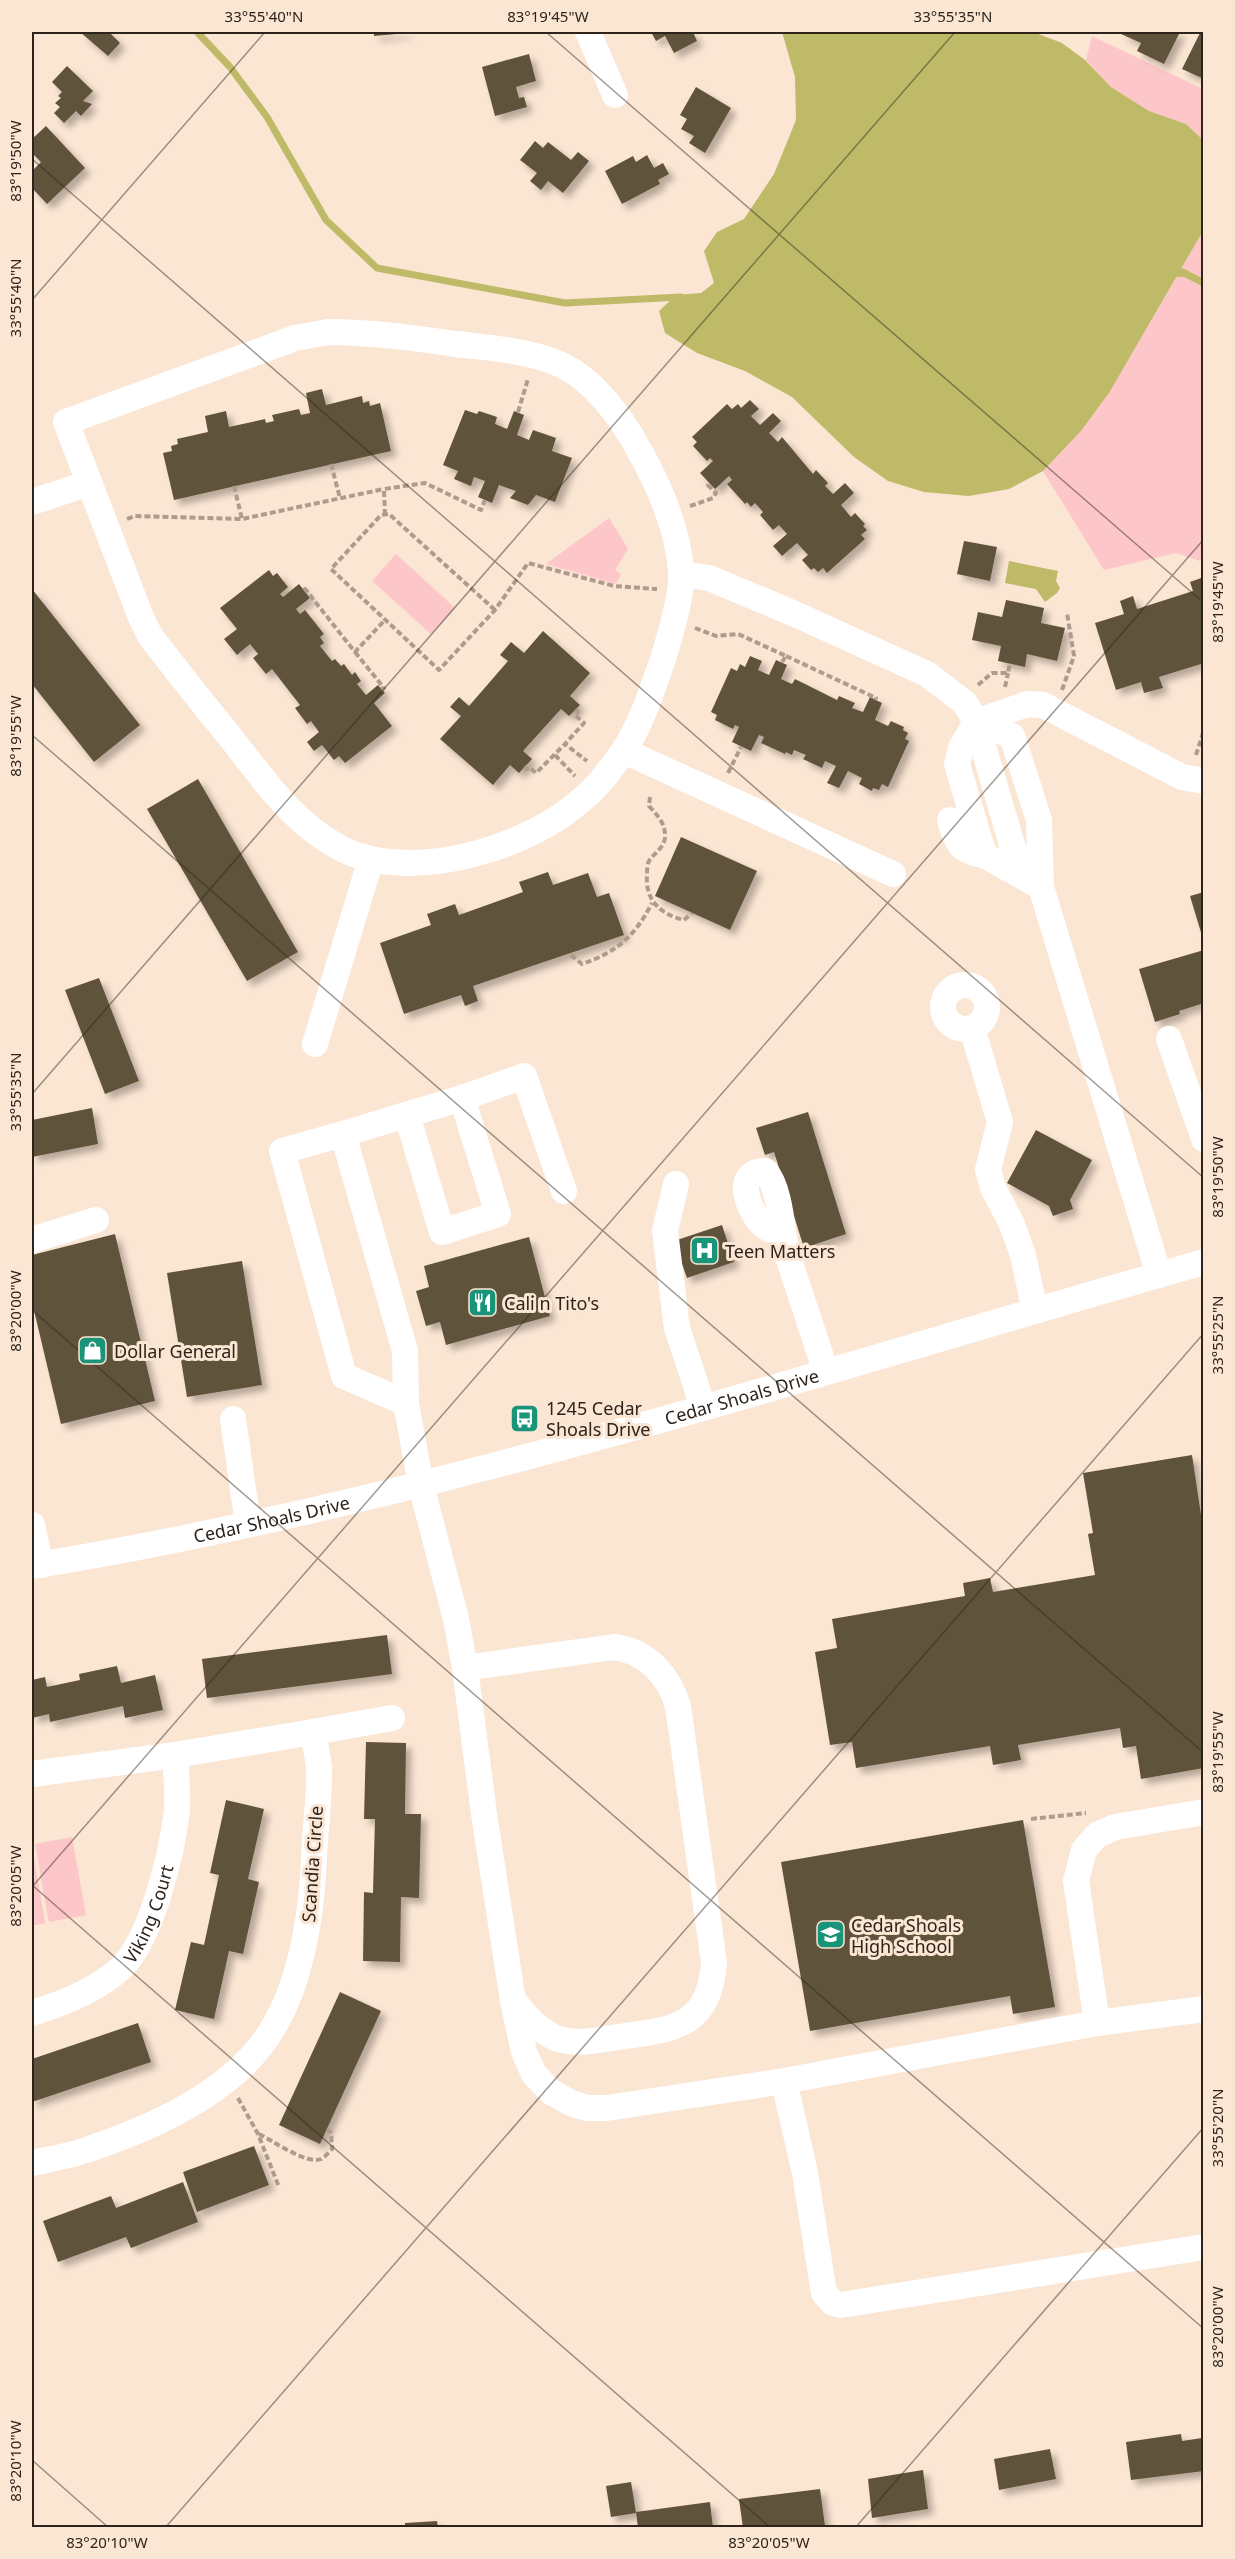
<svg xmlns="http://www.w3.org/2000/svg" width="1235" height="2559" font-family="'Noto Sans',sans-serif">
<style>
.green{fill:#fdc7ca}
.water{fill:#bfba68}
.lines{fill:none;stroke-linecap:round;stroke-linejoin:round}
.stream{stroke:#bfba68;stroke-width:7}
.building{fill:#61533a;filter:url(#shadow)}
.path{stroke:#ad9c8e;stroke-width:4;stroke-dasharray:6 3;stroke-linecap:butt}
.minor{stroke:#fff;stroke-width:26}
.ticks{fill:none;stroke:#2d231b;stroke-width:1.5;stroke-opacity:0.45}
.labels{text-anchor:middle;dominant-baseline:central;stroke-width:6;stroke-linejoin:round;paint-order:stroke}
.poi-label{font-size:18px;fill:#2d231b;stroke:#fbe5d3;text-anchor:start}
.street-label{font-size:18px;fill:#2d231b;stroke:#fbe5d3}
.neatline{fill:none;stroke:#2d231b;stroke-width:2}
.ticks-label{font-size:15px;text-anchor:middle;fill:#2d231b}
</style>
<defs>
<filter id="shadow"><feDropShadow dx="5.5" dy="5.5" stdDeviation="3" flood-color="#0004"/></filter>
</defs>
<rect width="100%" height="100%" fill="#fbe5d3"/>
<g class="green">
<path d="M1092,36L1203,89V140L1186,124L1149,111L1111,87L1086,60Z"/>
<path d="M1203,231V562L1176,553L1104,570L1043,471L1081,431L1109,393Z"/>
<path d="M609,518L628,549L615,570L621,574L616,584L546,564Z"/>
<path d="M396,554L455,608L431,634L372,581Z"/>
<path d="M72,1837L86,1915L49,1922L35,1844Z"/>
<path d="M32,1846L45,1923L32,1926Z"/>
</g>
<g class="water">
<path d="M782,32H1033L1062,43L1085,60L1111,87L1149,111L1186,124L1203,140V231L1109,393L1081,431L1043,471L1009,489L969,496L924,492L888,481L854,457L792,397L745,371L697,353L665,333L659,311L676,295L701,293L714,283L704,251L717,232L744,219L774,174L796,120L795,77Z"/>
<path d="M1009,561L1058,571L1056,581L1060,588L1057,593L1045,602L1036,589L1005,583Z"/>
</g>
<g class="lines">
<g class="stream">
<path d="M197,32L230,67L267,117L326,220L377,268L565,303L681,297"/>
<path d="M1182,272L1204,283"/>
<path d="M1171,274L1185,273"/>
</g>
</g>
<g class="building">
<path d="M80,32H109L120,43L108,56Z"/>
<path d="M374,32H408V33L374,36Z"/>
<path d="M651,32H693L697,41L674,53L665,36L656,41Z"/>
<path d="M1122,32H1180L1164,64L1137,51L1141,43L1121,34Z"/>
<path d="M1200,33L1204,34V79L1182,69Z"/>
<path d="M529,54L536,81L516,87L519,98L524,97L527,107L495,116L482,67Z"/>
<path d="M67,66L93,91L83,101L92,104L81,116L76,111L64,123L54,113L60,107L55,103L61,98L58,96L62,92L52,82Z"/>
<path d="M696,87L731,108L705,153L689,143L694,136L681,129L687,119L680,115Z"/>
<path d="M46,126L85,168L47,204L32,188V171L41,162L32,153V139Z"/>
<path d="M535,141L543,148L548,142L571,160L578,152L589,161L563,193L548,181L541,190L530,181L537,173L520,160Z"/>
<path d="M647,155L654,168L663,163L669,174L658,180L660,184L622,204L605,171L633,156L636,162Z"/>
<path d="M322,389L326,405L362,396L363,403L369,401L370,406L380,403L391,451L174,500L163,453L172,451L171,446L178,444L177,439L208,432L205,416L226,411L229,427L265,419L266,423L274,421L272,415L299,409L301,415L310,413L306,393Z"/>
<path d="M750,400L759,409L751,416L760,425L773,413L781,421L769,433L778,442L782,437L813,474L816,470L828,483L825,486L833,494L845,483L854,493L841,505L851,517L855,513L865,524L863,526L867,530L861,535L865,539L827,573L823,568L818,572L814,568L811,570L802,560L808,555L797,543L782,556L773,546L787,534L779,525L773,530L760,515L763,512L755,503L751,507L747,502L745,504L727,484L732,480L729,476L715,489L700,473L713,461L710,458L707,461L693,446L697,442L692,437L727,404L732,409L738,404L741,408Z"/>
<path d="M465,410L477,414L479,411L497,417L495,424L507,429L514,411L524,415L517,435L529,440L533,430L556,438L552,451L572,458L555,502L536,495L528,505L510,498L516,491L499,485L492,503L478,497L485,481L474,477L471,486L454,479L458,471L443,465Z"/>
<path d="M964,541L997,547L990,581L957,574Z"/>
<path d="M269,570L273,576L277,573L288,587L280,594L283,597L299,584L310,598L296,609L300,614L305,610L324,634L320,637L324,643L320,646L332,661L335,659L341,666L344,664L352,675L355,672L361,681L357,684L366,695L378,685L385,693L374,703L392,726L345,763L339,756L334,760L322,745L314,751L307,742L319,732L311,721L307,724L295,708L300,705L272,669L266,674L253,658L258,654L250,644L237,655L224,639L237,629L220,608Z"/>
<path d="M1204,577V663L1159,677L1163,688L1144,693L1141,682L1116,690L1095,623L1124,614L1120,601L1133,596L1137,609L1193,591L1190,582Z"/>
<path d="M32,589L140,725L94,762L32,684Z"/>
<path d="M1006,600L1044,608L1041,623L1065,628L1057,661L1027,654L1025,667L998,661L1001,646L972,640L978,612L1002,617Z"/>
<path d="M543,631L590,673L570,696L580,705L569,716L561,709L523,751L532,759L519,773L510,765L493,785L440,739L461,716L450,707L459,697L469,706L508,661L500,655L511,642L524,653Z"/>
<path d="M750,656L762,661L758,670L769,675L776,660L787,665L781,679L792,684L795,679L837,700L839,696L855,703L852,708L863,712L870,697L882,703L875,720L888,726L891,721L904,727L903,730L908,733L905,739L909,741L888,787L882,784L879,790L873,788L872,791L859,784L862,778L848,771L839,788L827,783L836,766L825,761L822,768L803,759L806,755L794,750L792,755L786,752L785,754L761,743L764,737L759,735L751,751L732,742L739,727L735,725L733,729L715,720L717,715L711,712L731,668L737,671L740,664L745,667Z"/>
<path d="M198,779L298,952L247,981L147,809Z"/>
<path d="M681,837L757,871L730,930L655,896Z"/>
<path d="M548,872L553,885L588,873L597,897L609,893L624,935L473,986L478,1001L465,1006L461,995L404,1014L380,943L431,925L427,914L455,904L459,915L523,892L519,882Z"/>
<path d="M1204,892V939H1203L1190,896Z"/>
<path d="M1204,950V1003L1179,1011L1180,1014L1155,1022L1139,969Z"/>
<path d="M99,978L139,1081L105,1094L65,990Z"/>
<path d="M92,1108L98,1144L32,1157V1120Z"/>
<path d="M808,1112L846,1234L804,1248L774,1152L765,1155L756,1128Z"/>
<path d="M1036,1130L1092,1160L1070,1200L1073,1209L1053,1216L1049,1206L1007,1183Z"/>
<path d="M722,1225L734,1262L687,1278L674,1241Z"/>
<path d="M115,1234L155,1401L61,1424L32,1302V1255Z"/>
<path d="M529,1237L550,1316L446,1345L440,1322L426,1326L416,1291L429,1287L424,1266Z"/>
<path d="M242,1261L262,1385L187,1397L167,1273Z"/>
<path d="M1192,1455L1201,1515L1204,1514V1768L1141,1779L1136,1746L1123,1748L1120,1728L1018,1745L1021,1760L993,1765L990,1746L856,1768L852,1742L830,1745L815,1652L837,1648L832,1619L965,1596L963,1583L990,1578L993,1592L1095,1575L1088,1534L1093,1533L1083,1473Z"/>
<path d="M387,1635L392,1674L207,1698L202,1659Z"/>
<path d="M117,1666L121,1683L155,1675L163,1710L125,1718L123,1706L50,1722L49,1714L32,1718V1680L45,1677L47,1687L80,1680L79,1674Z"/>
<path d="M366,1742L406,1743L405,1814H421L419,1898L401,1897L400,1962L363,1961L364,1892L373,1893L375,1819H364Z"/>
<path d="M226,1800L264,1809L248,1879L259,1882L243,1954L229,1951L214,2019L175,2010L191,1942L204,1945L219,1875L210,1873Z"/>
<path d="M1023,1820L1055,2007L1013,2014L1010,1996L810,2031L781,1862Z"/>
<path d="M340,1992L381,2011L320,2144L279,2125Z"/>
<path d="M138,2023L151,2062L32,2102V2059Z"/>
<path d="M254,2146L269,2185L197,2212L183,2172Z"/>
<path d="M183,2182L198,2222L131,2248L126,2237L58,2262L43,2221L111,2196L116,2208Z"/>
<path d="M1181,2434L1182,2441L1202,2438L1204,2471L1131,2480L1126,2442Z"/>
<path d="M1050,2449L1056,2479L999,2490L994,2459Z"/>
<path d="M923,2470L928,2509L872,2518L868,2479Z"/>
<path d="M631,2482L636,2513L611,2517L606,2486Z"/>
<path d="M820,2489L825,2526L743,2528L739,2499Z"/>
<path d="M710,2502L713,2528H638L636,2512Z"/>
<path d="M437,2521L438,2528H405V2523Z"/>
</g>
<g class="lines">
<g class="path">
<path d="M518,412L528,379"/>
<path d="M331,464L340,498"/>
<path d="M234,486L242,519"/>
<path d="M690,506L713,498L716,493L708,485L710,483"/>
<path d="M385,515L384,489L425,483L481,510L485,500"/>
<path d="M127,519L135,516L242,519L384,489"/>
<path d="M304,590L305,589L355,652L385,620"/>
<path d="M495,610L389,514L381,515L331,569L439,670L495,610L528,563L614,586L657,589"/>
<path d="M695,628L716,636L738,634L786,656L782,662"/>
<path d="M355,652L384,688L381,689"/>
<path d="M786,656L876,698L875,700"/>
<path d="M978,685L992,673H1008L1010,663"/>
<path d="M1005,687L1008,673"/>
<path d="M1062,690L1074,656L1067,613"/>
<path d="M575,710L578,712L575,715L584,723L565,744L587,761"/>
<path d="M555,755L575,776"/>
<path d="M1196,755L1204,730"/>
<path d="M524,767L527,769L529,767L536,773L565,744"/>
<path d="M728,773L741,747"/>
<path d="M650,797L649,806C658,816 666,824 665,838C663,849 654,853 649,861C647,865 647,871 647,875C645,900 660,914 684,920L692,913"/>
<path d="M571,955L582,964C617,952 635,936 652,903"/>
<path d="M1031,1819L1086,1813"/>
<path d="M238,2098L258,2134L279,2187"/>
<path d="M259,2134C273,2141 307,2165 321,2159C325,2157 329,2152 332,2149L331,2133L327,2129"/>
</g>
<g class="minor">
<path d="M588,32L615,95"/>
<path d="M328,332C371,332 413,338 456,344C489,348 525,350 557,363C592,377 622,418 639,450C660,487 678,529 681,571C683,594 670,636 663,659C652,690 641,726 622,753C611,769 599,785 585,797C530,848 415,883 344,850C295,826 264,780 231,738C204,705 177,671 151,637L142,620L66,422L295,338Z"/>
<path d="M32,502L89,483"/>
<path d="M682,574L709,578L795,614L927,674L965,703L976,722L961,748L957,764L984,855L1041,887L1159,1275"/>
<path d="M976,722L1027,704L1043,705L1182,777L1204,781"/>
<path d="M976,722L1012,736L1039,820L1041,887"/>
<path d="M976,722L1013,848L1036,880"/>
<path d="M624,751L893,874"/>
<path d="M950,820C957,843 959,851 984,855"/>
<circle cx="965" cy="1007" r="22"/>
<path d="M972,1028L1000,1122L988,1170L993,1188L1011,1222L1023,1255L1035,1311"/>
<path d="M1169,1039L1204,1139"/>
<path d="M315,1044L371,859"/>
<path d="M407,1115L442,1232L498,1214L462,1098"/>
<path d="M343,1134L462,1098L524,1076L564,1191"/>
<path d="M676,1184L665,1231L677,1328L703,1407"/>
<path d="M783,1235C775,1232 767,1229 761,1223C747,1208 734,1171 765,1171C780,1187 782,1228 786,1251L826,1372"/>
<path d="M32,1240L96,1220"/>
<path d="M406,1403L344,1376L282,1151L343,1134L405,1351L406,1403L421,1485L456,1619L465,1668L484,1814L513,2001L524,2052L534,2074L551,2092L571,2103L587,2108H607L784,2081L1097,2023L1204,2009"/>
<path d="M233,1419L248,1524"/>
<path d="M32,1525L41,1565"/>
<path id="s1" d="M32,1566C431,1501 815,1372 1204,1262"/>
<path d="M465,1668L614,1647C647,1651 669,1676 678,1706L714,1963C709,2029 672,2029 618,2037C599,2040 578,2045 559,2039C540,2033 526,2016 514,2001"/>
<path d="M313,1732L392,1718"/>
<path d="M32,1774L175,1755L313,1732C315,1743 318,1756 319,1768C320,1797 315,1829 314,1859C311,1921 300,1998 259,2048C218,2099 142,2132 80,2152C65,2157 48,2159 32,2163"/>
<path id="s2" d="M32,2013C62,2004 98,1989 121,1968C152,1938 172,1853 177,1810C178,1792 176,1773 175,1755"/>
<path d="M1097,2023L1076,1881L1084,1850L1097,1835L1115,1827L1204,1812"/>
<path d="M784,2081L805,2173L824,2293L833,2303L841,2305L1204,2247"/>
</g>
</g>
<path class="ticks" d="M546,32L1204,603M32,159L1204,1178M32,300L265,32M32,735L1204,1753M32,1094L955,32M32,1310L1204,2329M32,1885L771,2528M32,1887L1204,539M32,2460L109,2528M165,2528L1204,1333M855,2528L1204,2127"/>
<defs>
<symbol id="hospital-square" viewBox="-11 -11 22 22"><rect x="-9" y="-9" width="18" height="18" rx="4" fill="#1a9479" stroke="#fbe5d3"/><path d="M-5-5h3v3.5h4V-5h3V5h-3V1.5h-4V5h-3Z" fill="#fff"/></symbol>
<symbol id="restaurant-square" viewBox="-11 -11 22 22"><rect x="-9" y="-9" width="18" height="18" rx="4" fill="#1a9479" stroke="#fbe5d3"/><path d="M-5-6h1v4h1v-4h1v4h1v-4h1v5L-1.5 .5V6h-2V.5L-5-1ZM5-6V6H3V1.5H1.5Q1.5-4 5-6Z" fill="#fff"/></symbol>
<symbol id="shop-square" viewBox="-11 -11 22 22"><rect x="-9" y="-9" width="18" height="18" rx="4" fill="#1a9479" stroke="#fbe5d3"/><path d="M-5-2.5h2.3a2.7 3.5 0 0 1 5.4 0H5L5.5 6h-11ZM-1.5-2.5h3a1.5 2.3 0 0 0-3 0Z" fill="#fff"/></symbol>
<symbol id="bus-square" viewBox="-11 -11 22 22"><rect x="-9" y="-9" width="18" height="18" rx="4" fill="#1a9479" stroke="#fbe5d3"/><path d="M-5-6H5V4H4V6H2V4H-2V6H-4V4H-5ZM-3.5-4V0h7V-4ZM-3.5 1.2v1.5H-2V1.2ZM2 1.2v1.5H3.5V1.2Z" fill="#fff"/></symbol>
<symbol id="school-square" viewBox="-11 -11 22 22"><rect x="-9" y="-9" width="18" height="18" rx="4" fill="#1a9479" stroke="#fbe5d3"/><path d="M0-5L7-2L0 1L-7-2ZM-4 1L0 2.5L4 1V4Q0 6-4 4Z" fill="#fff"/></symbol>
</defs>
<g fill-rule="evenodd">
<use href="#hospital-square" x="688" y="1234" width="33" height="33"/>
<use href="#restaurant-square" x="466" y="1286" width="33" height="33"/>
<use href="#shop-square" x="76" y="1334" width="33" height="33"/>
<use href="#bus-square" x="508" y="1402" width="33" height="33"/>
<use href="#school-square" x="814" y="1918" width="33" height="33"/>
</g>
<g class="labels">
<g class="poi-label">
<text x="725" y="1251">Teen Matters</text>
<text x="504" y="1303">Cali n Tito's</text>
<text x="114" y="1351">Dollar General</text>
<text x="546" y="1408">1245 Cedar<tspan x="546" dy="21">Shoals Drive</tspan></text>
<text x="851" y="1925">Cedar Shoals<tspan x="851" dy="21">High School</tspan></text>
</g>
<g class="street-label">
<text stroke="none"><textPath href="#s1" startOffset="730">Cedar Shoals Drive</textPath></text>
<text stroke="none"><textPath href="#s1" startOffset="244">Cedar Shoals Drive</textPath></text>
<text transform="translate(312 1864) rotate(-86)">Scandia Circle</text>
<text stroke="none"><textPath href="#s2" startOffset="162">Viking Court</textPath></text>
</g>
</g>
<rect width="1235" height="2559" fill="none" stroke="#fbe5d3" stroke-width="66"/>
<rect x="33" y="33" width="1169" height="2493" class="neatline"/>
<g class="ticks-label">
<text x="264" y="22">33°55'40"N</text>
<text x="548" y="22">83°19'45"W</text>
<text x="953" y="22">33°55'35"N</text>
<text transform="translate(16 161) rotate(-90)" y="5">83°19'50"W</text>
<text transform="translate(16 298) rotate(-90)" y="5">33°55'40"N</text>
<text transform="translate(1218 602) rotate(-90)" y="5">83°19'45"W</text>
<text transform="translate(16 736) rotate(-90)" y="5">83°19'55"W</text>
<text transform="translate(16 1092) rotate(-90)" y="5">33°55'35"N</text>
<text transform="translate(1218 1177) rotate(-90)" y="5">83°19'50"W</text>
<text transform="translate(16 1311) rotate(-90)" y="5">83°20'00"W</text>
<text transform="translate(1218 1335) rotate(-90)" y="5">33°55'25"N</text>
<text transform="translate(1218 1752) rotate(-90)" y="5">83°19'55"W</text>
<text transform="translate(16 1886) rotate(-90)" y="5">83°20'05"W</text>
<text transform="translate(1218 2128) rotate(-90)" y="5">33°55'20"N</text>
<text transform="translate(1218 2327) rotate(-90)" y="5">83°20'00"W</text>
<text transform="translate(16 2461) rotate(-90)" y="5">83°20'10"W</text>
<text x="107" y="2548">83°20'10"W</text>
<text x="769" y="2548">83°20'05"W</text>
</g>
</svg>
